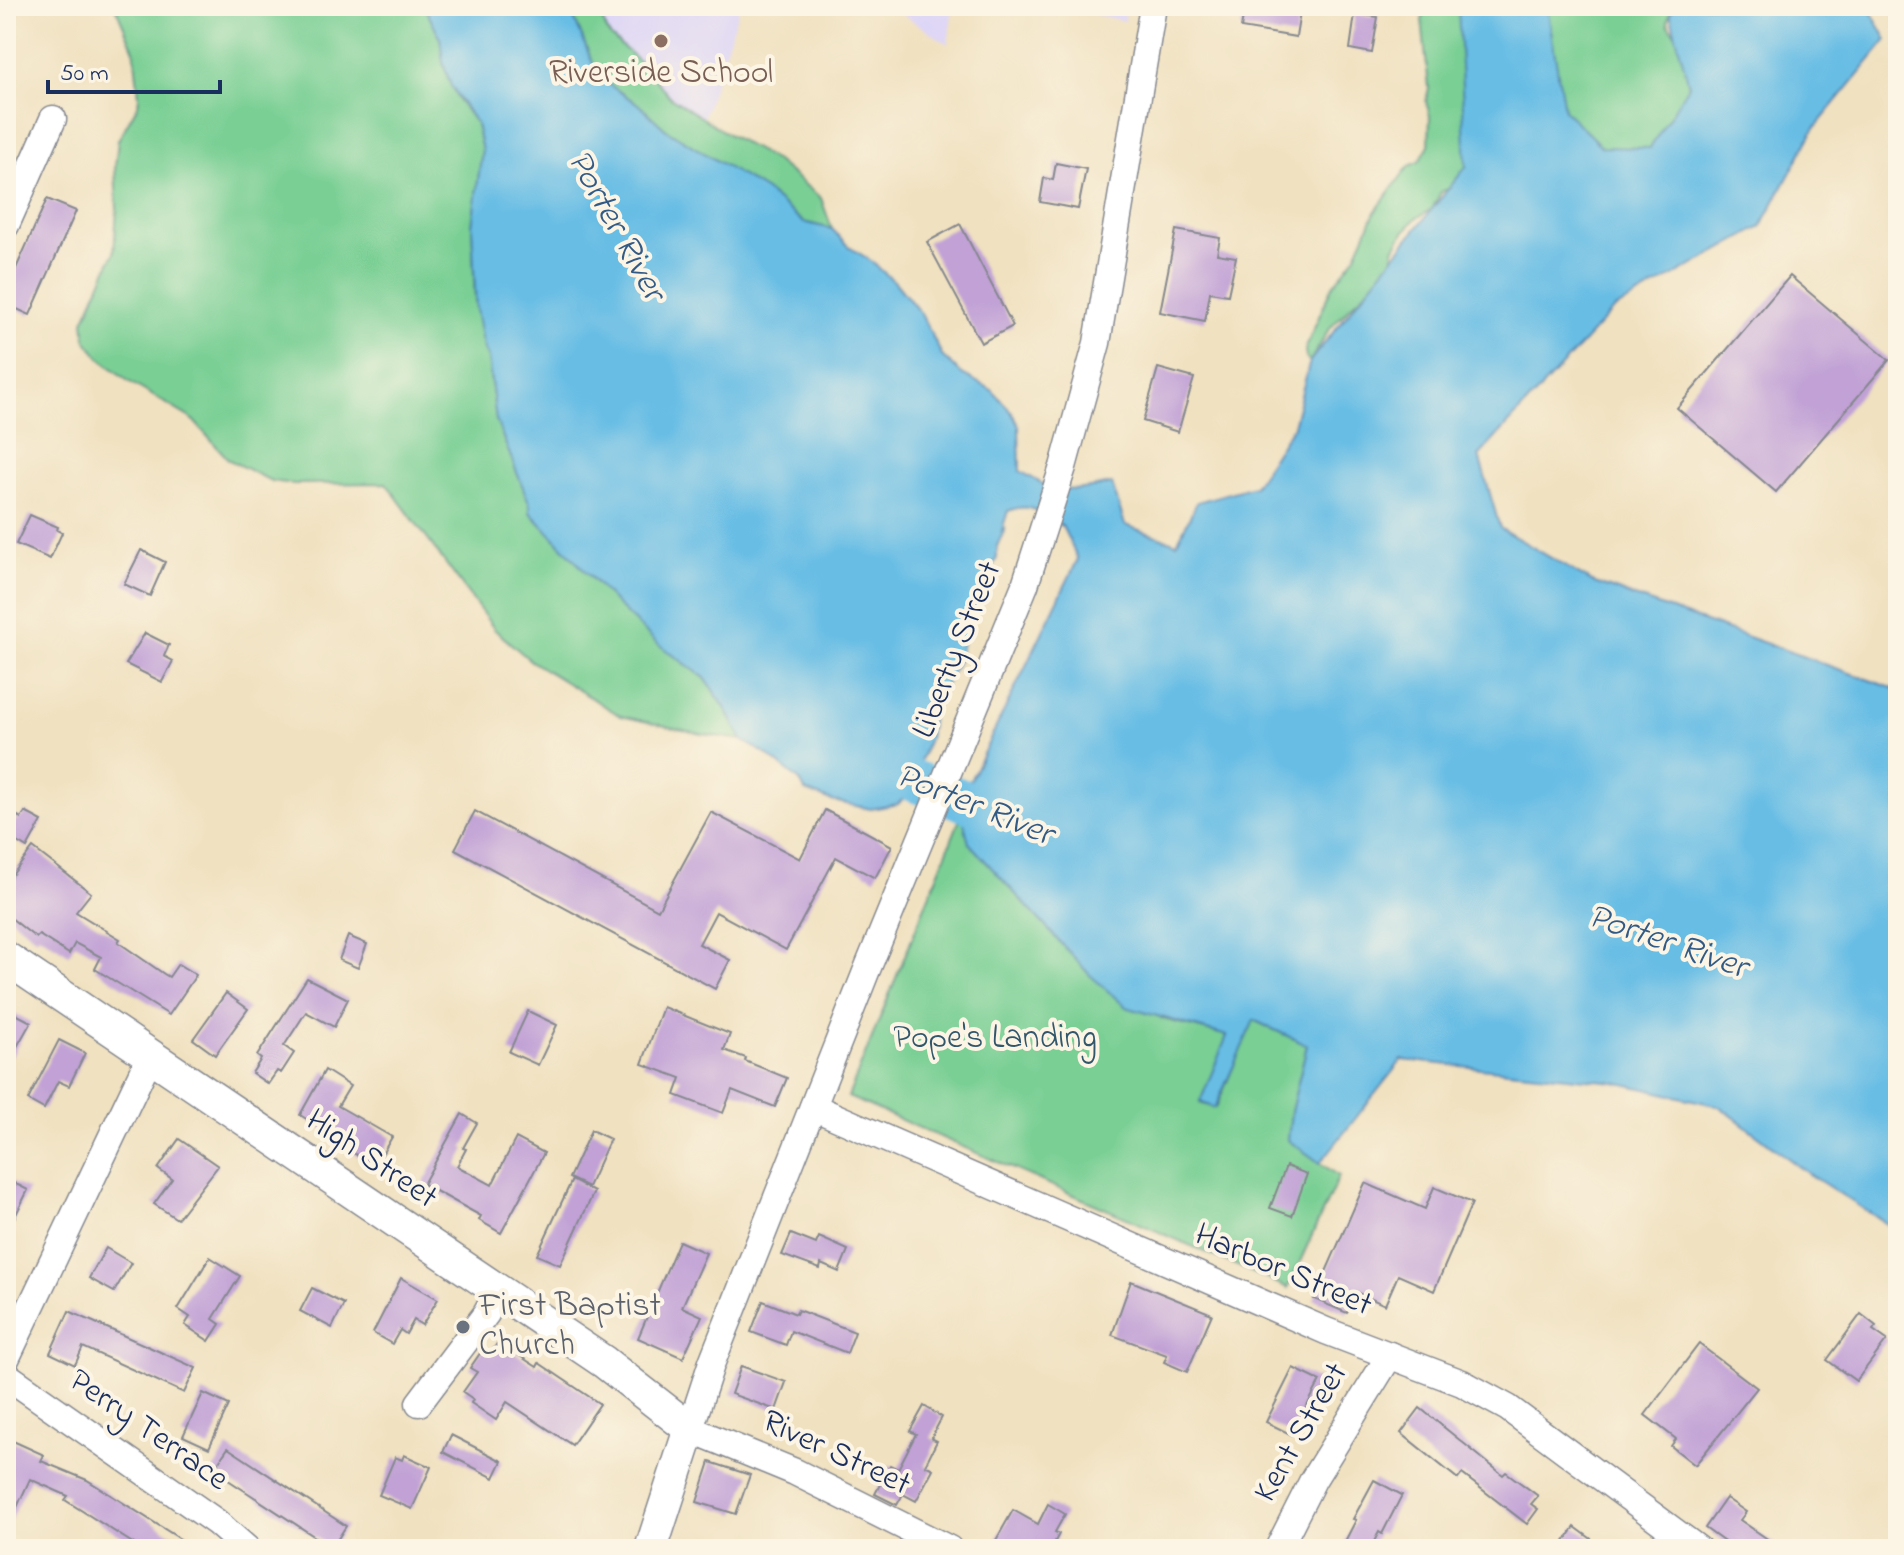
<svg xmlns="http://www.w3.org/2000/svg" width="1904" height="1555" font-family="'Indie Flower',sans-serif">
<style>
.built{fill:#ddd5f6}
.green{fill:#79cf94;stroke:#4a7f79;stroke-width:2}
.water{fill:#68bde5;stroke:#4276a2;stroke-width:2}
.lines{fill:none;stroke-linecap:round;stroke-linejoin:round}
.river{stroke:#68bde5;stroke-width:42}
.building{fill:#c1a1d6}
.minor-casing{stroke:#86888f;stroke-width:29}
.major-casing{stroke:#86888f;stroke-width:35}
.minor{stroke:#fff;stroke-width:26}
.major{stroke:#fff;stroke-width:32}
.education-dot{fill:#8d6e63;stroke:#fcf5e5;stroke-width:3}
.worship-dot{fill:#6b7280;stroke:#fcf5e5;stroke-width:3}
.labels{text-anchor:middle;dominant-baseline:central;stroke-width:8;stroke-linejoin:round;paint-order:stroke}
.education-label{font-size:34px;fill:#785e54;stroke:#fcf5e5}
.street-label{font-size:34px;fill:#1b2f5e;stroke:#fcf5e5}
.park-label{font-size:34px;fill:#32576c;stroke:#fcf5e5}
.worship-label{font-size:34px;fill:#5b616d;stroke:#fcf5e5;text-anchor:start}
.water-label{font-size:36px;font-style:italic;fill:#325a86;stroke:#fcf5e5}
</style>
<rect width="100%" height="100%" fill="#fcf5e5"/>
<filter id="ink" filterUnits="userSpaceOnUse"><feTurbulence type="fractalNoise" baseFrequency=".0125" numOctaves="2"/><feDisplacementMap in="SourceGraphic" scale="16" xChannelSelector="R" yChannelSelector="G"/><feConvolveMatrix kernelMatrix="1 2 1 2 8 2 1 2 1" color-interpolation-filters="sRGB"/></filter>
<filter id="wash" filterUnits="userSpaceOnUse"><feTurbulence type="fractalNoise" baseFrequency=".006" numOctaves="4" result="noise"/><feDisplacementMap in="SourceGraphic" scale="32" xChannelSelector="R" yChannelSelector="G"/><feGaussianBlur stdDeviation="1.8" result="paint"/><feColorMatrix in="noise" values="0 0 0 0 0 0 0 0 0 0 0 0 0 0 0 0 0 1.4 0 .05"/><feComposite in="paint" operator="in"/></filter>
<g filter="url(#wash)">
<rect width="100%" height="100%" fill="#f0e1c0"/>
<g class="built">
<path d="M572,6H740L697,137Z"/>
<path d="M890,6H953L948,44Z"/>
<path d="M1058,6H1126L1124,21Z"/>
</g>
<g class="green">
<path d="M115,6H424L440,37L448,79L459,101L476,124L482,150L472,226L475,302L483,347L488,358L496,420L530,505V512L617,605L658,644L705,678L726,709L742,740L701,734L621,716L531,661L495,630L386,483L294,484L271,481L229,460L192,419L128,381L100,358L86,340L84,321L114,253L117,208L115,167L118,140L138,105L139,96L134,50Z"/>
<path d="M569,6H596L609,35L639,61L670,97L726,133L776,161L821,198L832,229L803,222L766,191L665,129L638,104L599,78Z"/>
<path d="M1428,6H1461L1467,163L1465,168L1450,188L1441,192L1432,209L1415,219L1404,232L1395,247L1390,266L1330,328L1310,361L1306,358L1305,350L1331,288L1356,255L1375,212L1405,171L1411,165L1419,162L1429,145L1430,116L1426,101L1429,88L1422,20Z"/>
<path d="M1540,6H1676L1669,15L1668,24L1678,38L1689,85L1682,101L1651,148L1638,152L1602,147L1579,136L1564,110Z"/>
<path d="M962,814L969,843L1090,975L1163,1019L1228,1036L1200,1103L1216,1108L1253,1020L1307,1045L1291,1112L1288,1140L1339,1176L1288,1288L848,1097Z"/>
</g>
<path class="water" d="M424,6H569L599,78L638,104L665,129L766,191L803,222L832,229L849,247L867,258L895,282L921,314L943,357L962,374L992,390L1011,411L1019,426L1020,471L1043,484L1051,483C1069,496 1092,487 1112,484L1125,525L1177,543L1197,502L1254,486L1293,426L1310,361L1466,167L1458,6H1547L1564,110L1602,147L1650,148L1689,85L1670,13L1675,6H1868L1887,40L1814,129L1761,227L1613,310L1479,456L1500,528L1592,582L1898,690V1231L1809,1174L1719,1106L1615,1082L1402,1060L1320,1163L1288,1140L1291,1112L1307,1045L1254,1020L1215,1108L1200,1102L1227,1036L1126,1007L1090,975L969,843L959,803L1078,559L1062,526C1040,518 1036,500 1008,511L1002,530L1006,527L997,546V558L987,576L961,646V654L932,713L929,739L904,798L898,804L871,809L832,801L805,791L800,781L769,756L742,740L726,709L705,678L658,644L617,605L530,512V505L496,420L488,358L483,347L476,310L472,226L482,150L476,124L451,86L443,63L440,37Z"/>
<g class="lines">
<path class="river" d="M858,759L1016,821"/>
</g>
<g id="blocks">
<g class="building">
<path d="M1245,6H1301L1296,37L1241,28Z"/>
<path d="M1355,14L1378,17L1372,53L1350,49Z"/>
<path d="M1056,163L1086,169L1078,209L1040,202L1044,178L1053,180Z"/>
<path d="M47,199L76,211L30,315L6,304V291Z"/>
<path d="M960,224L1013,326L981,343L927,242Z"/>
<path d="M1176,230L1220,238L1217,254L1236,257L1228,295L1210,292L1205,321L1160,312Z"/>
<path d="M1790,276L1889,360L1776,492L1677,408Z"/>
<path d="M1158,368L1194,378L1178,432L1143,421Z"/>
<path d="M30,515L58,527L57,530L62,533L50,559L16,544Z"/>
<path d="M141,550L165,562L150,596L124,584Z"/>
<path d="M145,633L169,645L164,656L173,661L162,682L126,664Z"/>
<path d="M825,810L892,846L875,878L836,857L786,950L716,912L699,944L730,960L715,989L455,849L475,811L658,910L711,812L800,859Z"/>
<path d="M25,812L42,821L27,848L7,836L18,816L21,818Z"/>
<path d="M33,848L91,893L76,912L120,939L118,942L164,974L169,977L178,964L196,975L169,1015L95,969L101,957L75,943L69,954L39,935L36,938L6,914V883Z"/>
<path d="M348,936L367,944L358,968L339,960Z"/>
<path d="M307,978L348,999L334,1027L306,1012L284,1046L294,1053L281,1073L277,1071L268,1084L252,1073L261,1059L257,1056Z"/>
<path d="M226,993L248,1009L215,1055L193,1039Z"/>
<path d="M663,1007L730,1034L724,1050L746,1058L745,1061L787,1078L775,1107L732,1090L723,1113L675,1095L681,1078L642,1064Z"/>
<path d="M6,1009L31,1022L6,1066Z"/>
<path d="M528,1011L557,1025L538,1065L509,1052Z"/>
<path d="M59,1040L85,1053L69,1086L58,1081L44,1109L28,1100Z"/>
<path d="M325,1070L350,1086L338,1106L392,1137L375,1166L347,1149L349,1145L300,1115Z"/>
<path d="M462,1114L477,1123L463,1148L466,1149L457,1166L492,1185L516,1138L544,1153L501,1233L479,1220L481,1216L423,1184Z"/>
<path d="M591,1130L610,1139L588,1187L569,1178Z"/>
<path d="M179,1139L218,1166L177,1219L154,1204L172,1179L158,1169Z"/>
<path d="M1286,1166L1307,1174L1292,1216L1270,1208Z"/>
<path d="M6,1179L28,1190L6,1235Z"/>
<path d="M572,1180L594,1192L560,1265L537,1255Z"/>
<path d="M1365,1183L1425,1209L1434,1187L1472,1203L1434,1291L1398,1275L1385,1305L1356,1292L1347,1313L1314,1299Z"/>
<path d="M791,1234L816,1244L819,1237L848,1250L839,1272L821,1264L820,1269L782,1255Z"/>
<path d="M679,1241L706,1253L682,1307L702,1316L683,1358L638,1338Z"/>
<path d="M106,1248L131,1263L114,1292L89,1278Z"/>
<path d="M210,1257L240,1276L213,1319L220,1324L209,1341L185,1325L190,1317L178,1309Z"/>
<path d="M401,1278L438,1299L422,1325L414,1320L406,1334L400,1330L392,1344L373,1333Z"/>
<path d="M1131,1281L1212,1314L1187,1372L1164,1362L1167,1355L1112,1335Z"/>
<path d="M312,1288L344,1304L332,1328L300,1311Z"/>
<path d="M763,1301L796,1314L798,1310L855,1332L847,1353L791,1331L786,1345L751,1332Z"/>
<path d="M69,1311L196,1368L184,1393L83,1347L75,1365L50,1353Z"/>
<path d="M1861,1314L1876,1326L1873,1330L1887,1340L1856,1381L1827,1360Z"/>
<path d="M498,1342L537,1367L539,1363L600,1404L572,1445L507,1402L496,1420L471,1403L473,1399L463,1392L477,1372L470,1368L483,1349L490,1354Z"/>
<path d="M1699,1344L1757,1388L1695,1465L1671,1446L1676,1439L1645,1415Z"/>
<path d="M741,1366L786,1382L776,1410L731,1394Z"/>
<path d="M1293,1368L1320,1381L1292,1435L1266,1422Z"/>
<path d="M203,1393L229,1405L209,1448L183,1436Z"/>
<path d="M924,1406L942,1417L931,1438L937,1441L925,1465L933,1469L916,1501L903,1494L897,1505L875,1494L890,1465L898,1469L916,1434L910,1431Z"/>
<path d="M1420,1408L1503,1475L1506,1472L1538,1496L1531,1504L1538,1509L1527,1524L1462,1474L1458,1479L1401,1433Z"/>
<path d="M451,1435L502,1461L494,1478L443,1452Z"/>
<path d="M13,1441L44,1455L41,1461L87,1480L196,1549H142L65,1500L68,1496L30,1479L6,1531V1456Z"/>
<path d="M228,1448L346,1526L332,1548L213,1470Z"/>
<path d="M404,1455L431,1467L412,1509L379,1495L395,1457L402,1460Z"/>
<path d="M710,1462L750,1475L736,1514L697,1502Z"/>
<path d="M1374,1480L1402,1495L1382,1534L1379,1532L1370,1549H1341L1356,1520L1353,1519Z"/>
<path d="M1726,1498L1746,1512L1740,1520L1782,1549H1734L1705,1528Z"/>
<path d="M1048,1504L1065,1514L1055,1532L1059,1534L1051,1549H991L1013,1510L1038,1524Z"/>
<path d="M1575,1527L1605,1549H1560Z"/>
</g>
</g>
</g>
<g filter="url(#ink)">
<use href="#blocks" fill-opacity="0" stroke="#86888f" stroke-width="2"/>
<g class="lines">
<defs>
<g id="minor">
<path d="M6,225L53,119"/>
<path d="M813,1107L1326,1331L1462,1383L1508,1408L1698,1549"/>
<path d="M6,1359L150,1056"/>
<path d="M6,1375L216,1522L247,1549"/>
<path d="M419,1403L486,1314L498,1292"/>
<path d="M949,1549L795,1472L690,1429L712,1362L866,972L1025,585L1063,467L1097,343L1153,6"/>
<path d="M1278,1549L1313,1480L1390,1355"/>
</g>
<path id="major" d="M6,958L604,1362L690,1429L651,1549"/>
</defs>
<use href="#minor" class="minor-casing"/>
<use href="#major" class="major-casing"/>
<use href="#minor" class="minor"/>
<use href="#major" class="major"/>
</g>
</g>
<circle class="education-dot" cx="661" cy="41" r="8"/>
<circle class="worship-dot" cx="463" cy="1327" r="8"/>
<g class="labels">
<g class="education-label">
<text x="661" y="74">Riverside School</text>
</g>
<g class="street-label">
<text transform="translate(958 650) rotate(-68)">Liberty Street</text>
<text transform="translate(371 1160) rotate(34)">High Street</text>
<text transform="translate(1283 1271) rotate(23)">Harbor Street</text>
<text transform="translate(148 1431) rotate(35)">Perry Terrace</text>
<text transform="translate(1302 1433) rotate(-60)">Kent Street</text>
<text transform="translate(836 1454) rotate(25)">River Street</text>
</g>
<g class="park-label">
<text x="995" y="1039">Pope's Landing</text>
</g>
<g class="worship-label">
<text x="479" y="1307">First Baptist<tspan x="479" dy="39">Church</tspan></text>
</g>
<g class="water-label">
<text transform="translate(615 226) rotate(61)">Porter River</text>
<text transform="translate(974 806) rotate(22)">Porter River</text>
<text transform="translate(1667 943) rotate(19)">Porter River</text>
</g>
</g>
<rect width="1904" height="1555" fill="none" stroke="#fcf5e5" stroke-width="32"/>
<path d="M48 80v12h172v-12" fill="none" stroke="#1b2f5e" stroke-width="4"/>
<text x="60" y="80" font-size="24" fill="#1b2f5e" stroke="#fcf5e5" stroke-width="6" paint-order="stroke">50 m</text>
</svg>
